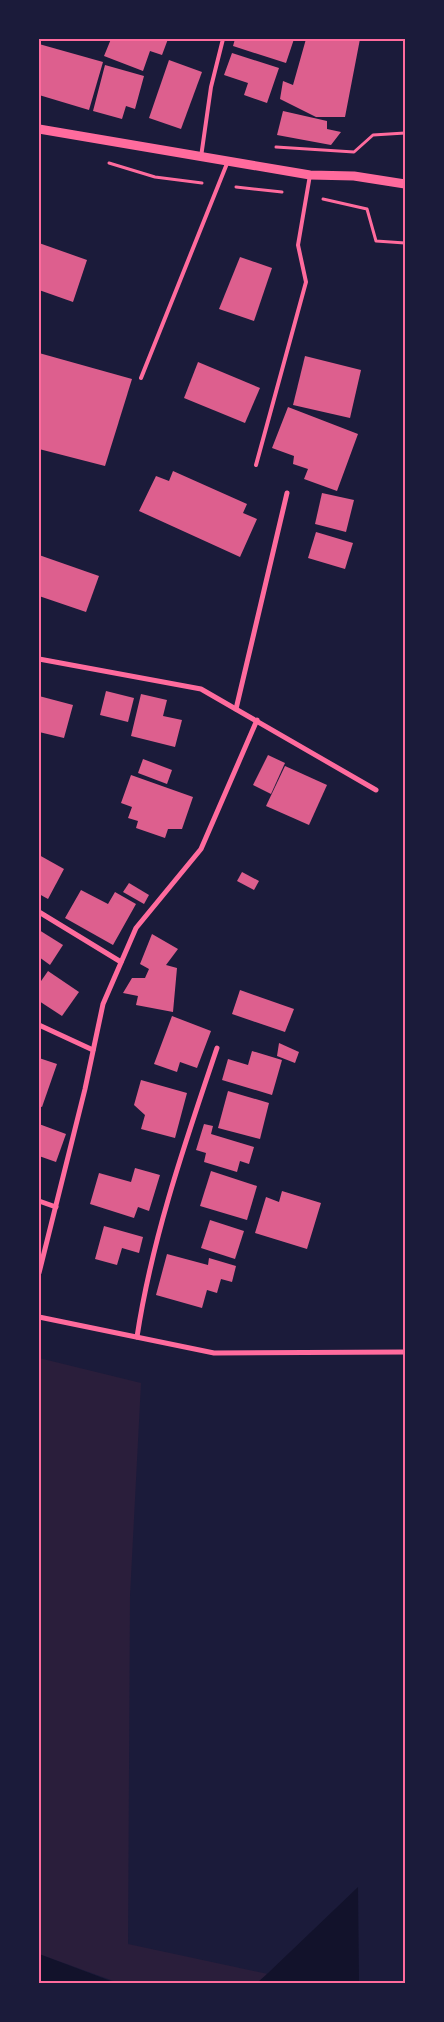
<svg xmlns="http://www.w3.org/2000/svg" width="444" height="2022" font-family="Helvetica,sans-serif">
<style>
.green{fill:#2a1e3b}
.water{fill:#12122b}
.building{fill:#dd5f8e}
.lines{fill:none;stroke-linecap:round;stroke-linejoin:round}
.path{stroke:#ff6b9d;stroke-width:3}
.service{stroke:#ff6b9d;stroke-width:4}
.minor{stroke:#ff6b9d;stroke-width:5}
.tertiary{stroke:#ff6b9d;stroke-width:9}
.neatline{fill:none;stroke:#ff6b9d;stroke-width:2}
</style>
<rect width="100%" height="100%" fill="#1b1b3a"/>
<path class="green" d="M39,1358L141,1383L130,1596L128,1944L268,1974L257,1983H119L39,1954Z"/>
<g class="water">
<path d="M358,1887L359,1983H257L268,1973Z"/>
<path d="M39,1954L116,1983H39Z"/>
</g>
<g class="building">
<path d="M111,39H168L162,55L150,51L143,71L104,56Z"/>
<path d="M235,39H294L286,63L233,46Z"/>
<path d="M306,39H360L345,117H316L280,99L283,81L293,85Z"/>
<path d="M39,44L103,62L89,110L39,95Z"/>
<path d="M232,53L279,68L267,103L244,95L248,83L224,75Z"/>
<path d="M169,60L202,72L181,129L149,118Z"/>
<path d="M105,65L144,76L135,109L126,106L122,119L93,111Z"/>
<path d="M283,111L327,121V129L341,132L331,145L277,135Z"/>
<path d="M39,243L87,260L73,302L39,290Z"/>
<path d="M240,257L272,268L254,321L219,309Z"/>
<path d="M39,353L132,379L105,466L39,449Z"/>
<path d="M305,356L361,370L350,418L293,405Z"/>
<path d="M198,362L260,388L245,423L184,398Z"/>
<path d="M288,407L358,434L337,491L304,479L308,469L293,464L294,456L272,448Z"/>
<path d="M173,471L247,504L243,513L257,519L240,557L139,511L156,476L169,481Z"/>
<path d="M322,493L354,500L346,532L315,524Z"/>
<path d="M316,532L353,543L345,569L308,558Z"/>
<path d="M39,555L99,576L86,612L39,596Z"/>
<path d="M106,691L134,698L128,722L100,715Z"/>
<path d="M141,694L167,700L163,716L182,720L175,747L131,736Z"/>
<path d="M39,696L73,705L64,738L39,732Z"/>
<path d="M268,755L285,763L271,794L253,785Z"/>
<path d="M143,759L172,770L167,784L138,773Z"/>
<path d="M285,766L327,785L309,825L266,806Z"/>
<path d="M131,775L193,797L182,829H168L165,838L136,828L138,821L128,818L132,807L121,803Z"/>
<path d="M39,855L64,869L48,899L39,894Z"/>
<path d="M242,872L259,881L254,890L237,881Z"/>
<path d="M129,883L149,895L144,904L123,892Z"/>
<path d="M81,890L108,904L115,892L136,904L113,945L65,918Z"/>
<path d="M39,930L63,945L50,965L39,957Z"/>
<path d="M152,934L178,949L166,965L177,968L173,1012L136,1005L138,996L123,993L132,978H145L149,969L140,964Z"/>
<path d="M48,971L79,992L62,1016L39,1001V984Z"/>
<path d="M240,990L294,1009L285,1032L232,1014Z"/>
<path d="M172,1016L211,1031L197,1068L180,1062L177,1072L154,1064Z"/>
<path d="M279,1043L299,1052L295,1063L277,1056Z"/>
<path d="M252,1051L282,1060L272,1095L222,1080L228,1059L248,1065Z"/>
<path d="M39,1058L57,1064L42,1107L39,1106Z"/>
<path d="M141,1080L187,1093L175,1138L141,1129L145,1115L134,1105Z"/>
<path d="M228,1091L269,1103L260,1139L218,1128Z"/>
<path d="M39,1124L66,1134L56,1162L39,1156Z"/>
<path d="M204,1124L213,1126L211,1134L254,1147L249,1164L240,1161L237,1172L204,1162L206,1153L196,1150Z"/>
<path d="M135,1168L160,1175L149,1211L138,1207L134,1218L90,1204L99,1173L131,1182Z"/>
<path d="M211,1171L257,1186L247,1220L200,1206Z"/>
<path d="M282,1191L321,1203L307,1249L255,1233L266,1197L279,1202Z"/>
<path d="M210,1220L244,1231L235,1259L201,1248Z"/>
<path d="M104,1226L143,1237L139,1253L122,1248L117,1265L95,1259Z"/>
<path d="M167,1254L208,1265L209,1258L236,1266L232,1282L221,1279L217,1293L207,1290L202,1308L156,1295Z"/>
</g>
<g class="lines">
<g class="path">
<path d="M276,147L354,152L373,135L405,133"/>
<path d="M109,163L155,177L202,183"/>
<path d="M236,187L282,192"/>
<path d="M323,199L367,209L376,241L405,243"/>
</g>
<g class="service">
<path d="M201,157L211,87L223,39"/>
<path d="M141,378L228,161"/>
<path d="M256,465L306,282L298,245L310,175"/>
</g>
<g class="minor">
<path d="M39,659L201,689L376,790"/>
<path d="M236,709L287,493"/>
<path d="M39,912L121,962"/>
<path d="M39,1025L93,1050"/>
<path d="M39,1201L56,1207"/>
<path d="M39,1273L85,1089L103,1004L136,928L201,849L257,720"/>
<path d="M39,1317L214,1353L405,1352"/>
<path d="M137,1337C152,1238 185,1143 217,1048"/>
</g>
<path class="tertiary" d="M39,129L310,175L354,176L405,184"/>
</g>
<rect width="444" height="2022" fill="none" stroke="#1b1b3a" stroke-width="80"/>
<rect x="40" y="40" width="364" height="1942" class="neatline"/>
</svg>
